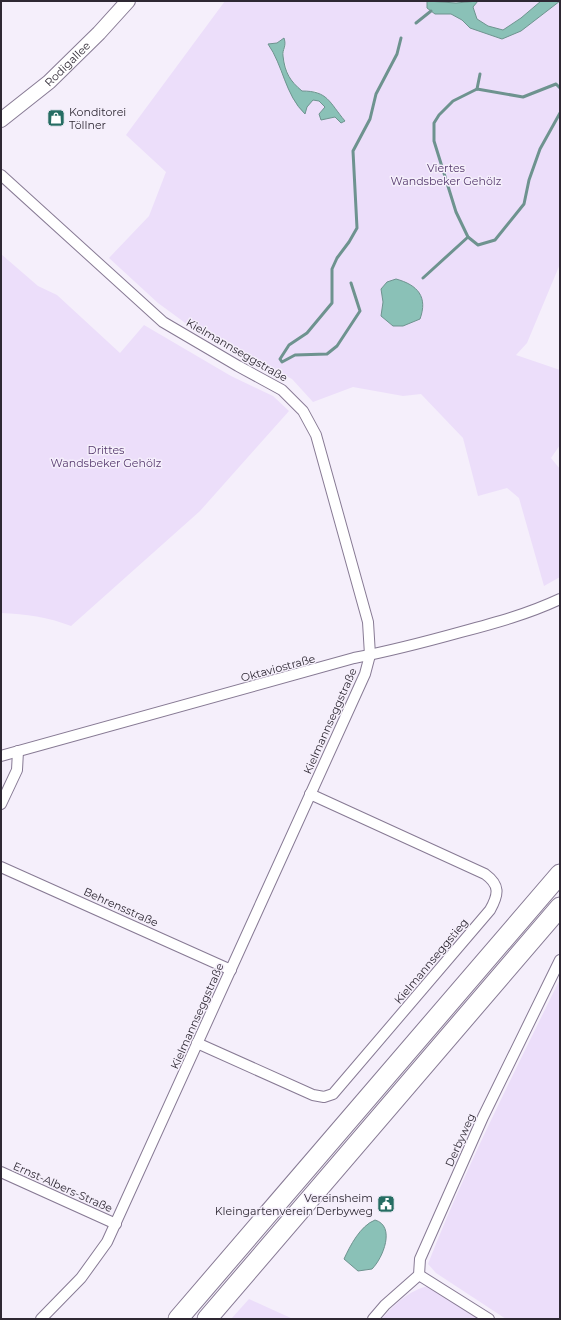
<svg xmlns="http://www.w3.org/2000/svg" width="561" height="1320" font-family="Montserrat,sans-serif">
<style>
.green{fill:#ecdefa;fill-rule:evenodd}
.water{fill:#8ac1b7;stroke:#6e938f}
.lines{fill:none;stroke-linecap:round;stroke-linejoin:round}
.stream{stroke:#6e938f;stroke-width:3}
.street-casing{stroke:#877a94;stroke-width:12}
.secondary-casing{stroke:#877a94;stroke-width:16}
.highway-casing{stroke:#877a94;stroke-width:21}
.street{stroke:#fff;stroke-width:10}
.secondary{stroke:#fff;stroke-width:14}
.highway{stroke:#fff;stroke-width:19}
.labels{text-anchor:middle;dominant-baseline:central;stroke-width:3;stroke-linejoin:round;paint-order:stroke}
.street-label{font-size:11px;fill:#2e2833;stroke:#f5effb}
.poi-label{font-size:11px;fill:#2e2833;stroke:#f5effb;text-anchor:start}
.park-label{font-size:11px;fill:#563a6e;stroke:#f5effb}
</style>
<rect width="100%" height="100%" fill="#f5effb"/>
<g class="green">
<path d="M225,1H427V8L435,14H451L462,20L470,28L502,39L541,16L560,1V264L527,343L516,355L560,370V445L551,458L560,469V577L544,586L519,498L507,488L478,496L463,438L421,394L403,396L353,387L313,402L292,379L199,333L158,303L109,258L149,216L166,172L126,135ZM284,39L286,45L283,55L290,80L302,91H317L335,117L321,120L325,107L319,101L313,100L307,107L305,113L300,109L281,73L276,54L269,44L277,43ZM381,289L393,326L381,316L383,302Z"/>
<path d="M478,1H541L521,18L503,30L488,26L477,19L473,7Z"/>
<path d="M1,254L38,286L57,295L120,353L144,325L231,376L273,396L289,411L200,511L71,626C48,617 26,614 1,613Z"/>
<path d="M560,979V1319H506L436,1273L428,1264C466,1167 514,1073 560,979Z"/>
<path d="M428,1286L436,1290L480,1319H382C393,1305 410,1290 428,1286Z"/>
<path d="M249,1299L293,1319H231Z"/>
</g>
<g class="water">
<path d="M427,1L456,3L478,1L473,7L477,19L488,26L503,30L521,18L541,1H560L521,31L502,39L470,28L462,20L451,14H435L427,8Z"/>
<path d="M284,38C287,47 282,49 283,56C285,73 290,81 302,91C328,91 329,102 345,121L341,123L335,117L321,120L319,114L325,107L319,101L313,100L307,107L305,114C285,95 283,65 268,44L277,43Z"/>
<path d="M396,279C418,285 428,297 420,319L403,326H393L381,316L383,302L381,289L387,282Z"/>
<path d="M375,1220C396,1226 383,1258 372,1269L358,1271L344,1259C350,1246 360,1226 375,1220Z"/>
</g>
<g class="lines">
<g class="stream">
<path d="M416,23L431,11"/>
<path d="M560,88L556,84L523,97L477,89L453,101L439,115L434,123V141L456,212L468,237L478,245L495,240L524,204L529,180L540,149L560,113"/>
<path d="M477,89L480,74"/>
<path d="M423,278L468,237"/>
<path d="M351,283L360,311L337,346L327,354L295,355L282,362L280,359L289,345L307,333L332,303V269L337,258L349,242L357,228L353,151L370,119L376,94L397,54L401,38"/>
</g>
<defs>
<g id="street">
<path d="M1,175L163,322L238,366L282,390L303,411L316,435L368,622L370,655L365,674L107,1242L81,1278L41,1319"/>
<path d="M1,756L354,658C390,651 425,642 461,632C495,623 528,614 560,599"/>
<path d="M1,804L17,770L18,751"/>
<path d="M1,867L231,970"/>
<path d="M197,1043L313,1095L324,1097L333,1094L490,910C499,894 500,885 485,874L310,794"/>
<path d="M1,1172L116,1224"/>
<path d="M419,1275L489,1319"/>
<path d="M373,1319L385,1305L419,1275L420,1259L483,1117L560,960"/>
</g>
<g id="secondary">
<path id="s1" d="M1,120L49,82L99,33L128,1"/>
</g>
<g id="highway">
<path d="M178,1319L560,874"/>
<path d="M207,1319L560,907"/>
</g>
</defs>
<use href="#street" class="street-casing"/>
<use href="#secondary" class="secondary-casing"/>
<use href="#highway" class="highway-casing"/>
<use href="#street" class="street"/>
<use href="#secondary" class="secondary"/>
<use href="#highway" class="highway"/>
</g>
<defs>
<symbol id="shop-square" viewBox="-11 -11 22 22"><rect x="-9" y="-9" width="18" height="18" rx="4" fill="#266d63" stroke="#f5effb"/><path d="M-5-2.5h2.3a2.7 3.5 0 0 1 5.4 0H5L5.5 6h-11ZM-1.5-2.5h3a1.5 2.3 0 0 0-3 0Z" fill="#fff"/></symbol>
<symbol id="civic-square" viewBox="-11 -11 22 22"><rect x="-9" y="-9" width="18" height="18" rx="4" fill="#266d63" stroke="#f5effb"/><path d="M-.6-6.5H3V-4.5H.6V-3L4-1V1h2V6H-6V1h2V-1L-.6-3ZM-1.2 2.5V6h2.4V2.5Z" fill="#fff"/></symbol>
</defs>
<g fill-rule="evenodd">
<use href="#shop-square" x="46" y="108" width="20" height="20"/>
<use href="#civic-square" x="376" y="1194" width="20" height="20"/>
</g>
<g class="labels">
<g class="street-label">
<text stroke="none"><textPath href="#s1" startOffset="87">Rodigallee</textPath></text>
<text transform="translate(237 350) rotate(30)">Kielmannseggstraße</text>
<text transform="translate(278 668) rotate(-15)">Oktaviostraße</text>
<text transform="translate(330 721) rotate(-66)">Kielmannseggstraße</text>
<text transform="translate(121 907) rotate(24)">Behrensstraße</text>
<text transform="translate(431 961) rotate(-50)">Kielmannseggstieg</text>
<text transform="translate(197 1016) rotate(-66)">Kielmannseggstraße</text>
<text transform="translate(460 1140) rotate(-66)">Derbyweg</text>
<text transform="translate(63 1187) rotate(24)">Ernst-Albers-Straße</text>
</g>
<g class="poi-label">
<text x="69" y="112">Konditorei<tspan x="69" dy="13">Töllner</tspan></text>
<text x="373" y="1198" text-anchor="end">Vereinsheim<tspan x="373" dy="13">Kleingartenverein Derbyweg</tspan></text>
</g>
<g class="park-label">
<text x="446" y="168">Viertes<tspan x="446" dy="13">Wandsbeker Gehölz</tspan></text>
<text x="106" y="450">Drittes<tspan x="106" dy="13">Wandsbeker Gehölz</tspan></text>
</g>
</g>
<rect width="561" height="1320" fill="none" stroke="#2e2833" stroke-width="4"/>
</svg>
